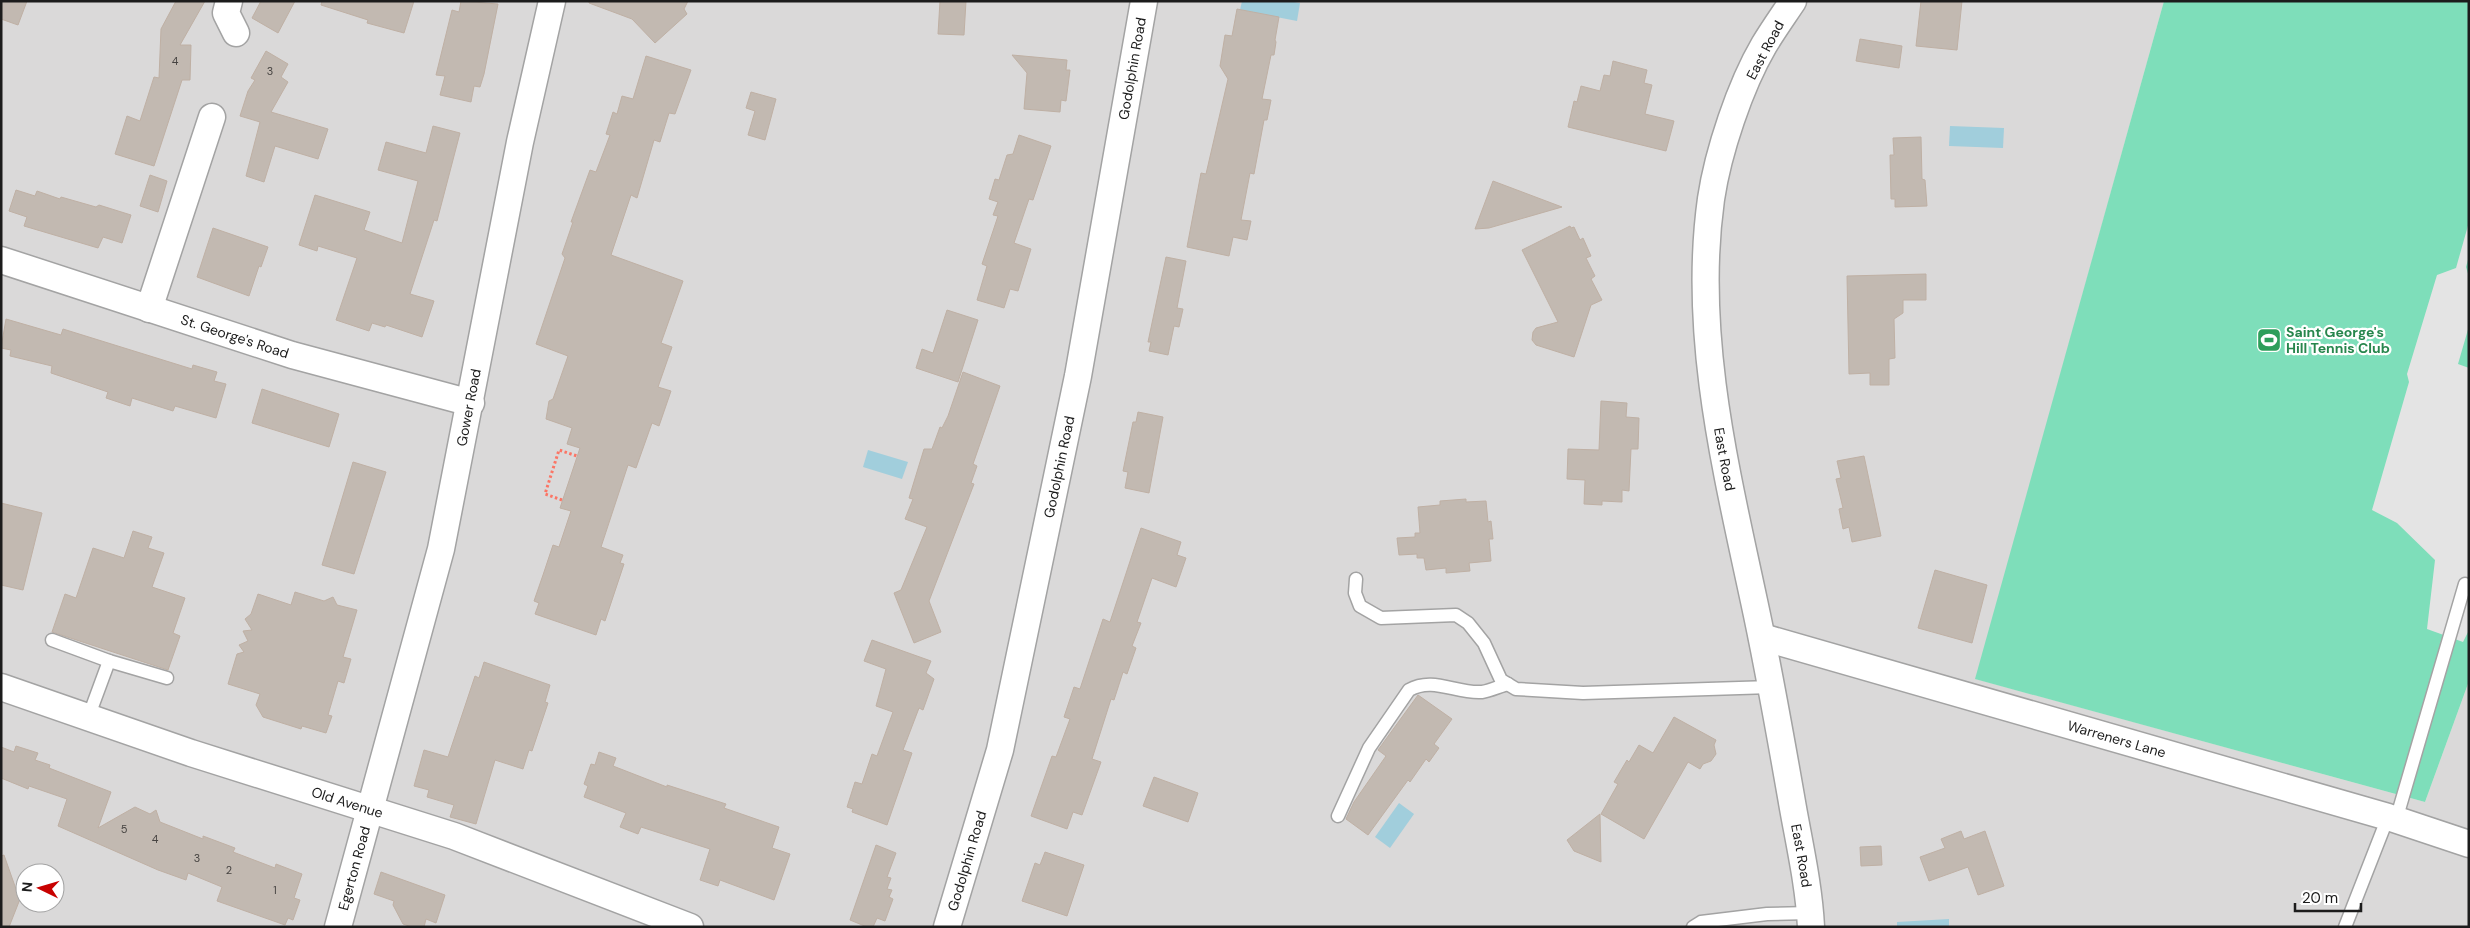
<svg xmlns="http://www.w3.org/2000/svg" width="2470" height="928" font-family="'DM Sans',sans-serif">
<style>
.residential{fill:#dad9d9;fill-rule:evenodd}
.pitch{fill:#7edeba}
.parking{fill:#e4e4e4}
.water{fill:#a1cedc}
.building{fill:#c2b9b1;stroke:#bfb0a4}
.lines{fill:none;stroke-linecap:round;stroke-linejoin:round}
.lane-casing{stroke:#a3a3a3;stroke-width:15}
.street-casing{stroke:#a3a3a3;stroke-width:29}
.path{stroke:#fb7565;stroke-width:3;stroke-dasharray:2.5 2.5;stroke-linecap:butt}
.lane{stroke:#fff;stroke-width:12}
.street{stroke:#fff;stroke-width:26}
.labels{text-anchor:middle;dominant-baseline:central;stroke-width:4.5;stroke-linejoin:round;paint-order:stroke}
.number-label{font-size:11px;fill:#464341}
.street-label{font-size:14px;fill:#1c1c1c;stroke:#fff}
.leisure-label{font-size:14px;font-weight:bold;fill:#27864d;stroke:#fff;text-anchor:start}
</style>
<rect width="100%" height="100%" fill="#eeeae1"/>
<path class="residential" d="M1,1H2164L1976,679L2425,802L2469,681V927H1ZM25,873H55V903H25Z"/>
<path class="pitch" d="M2164,1H2469V681L2425,802L1975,679Z"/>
<path class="parking" d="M2469,222V256L2466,267L2469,277V326L2458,364L2469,368V630L2463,642L2427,629L2435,560L2397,523L2372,510L2409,382L2407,374L2437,275L2456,268Z"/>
<g class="water">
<path d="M1242,1H1289L1300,3L1297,21L1240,10Z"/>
<path d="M1950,126L2004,128L2003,148L1949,146Z"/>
<path d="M868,450L908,462L902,479L863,467Z"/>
<path d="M1399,803L1414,814L1390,848L1375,837Z"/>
<path d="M1949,919V927H1897V922Z"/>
</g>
<g class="building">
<path d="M1,1H27L18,25L1,19Z"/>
<path d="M176,1H205L180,45H191L190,80H182L154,166L115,154L127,116L140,121L154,77L159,78L161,29Z"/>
<path d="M261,1H295L278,33L252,18Z"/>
<path d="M322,1H414L404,33L367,23L368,20L321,5Z"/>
<path d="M461,1L498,4L484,74L480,87L474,86L471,102L440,95L445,76L436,75L452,10L459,12Z"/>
<path d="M589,1H688L684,9L687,14L655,43L632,19L589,3Z"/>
<path d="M940,1H966L964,35L938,34Z"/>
<path d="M1921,1H1962L1957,50L1916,46Z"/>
<path d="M1237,9L1279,17L1275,40L1276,42L1274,55H1271L1262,99L1271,100L1267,120H1264L1254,174L1250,173L1241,220L1251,221L1247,240L1233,237L1229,256L1187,247L1201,173L1206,174L1228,79L1220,66L1225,35L1232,36Z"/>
<path d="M1860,39L1902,46L1899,68L1856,61Z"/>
<path d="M266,51L288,64L281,77L288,82L271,112L328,129L318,159L275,146L264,182L246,176L260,122L240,116L248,91L255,80L251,78Z"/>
<path d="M1012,55L1067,60L1066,70H1070L1066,101L1061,100L1060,112L1024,109L1027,73Z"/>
<path d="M646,56L691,70L675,114L669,113L660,142L654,140L637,198L631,195L611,255L683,281L661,343L672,347L658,387L671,391L659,426L652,423L636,468L628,465L601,547L623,555L620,563L624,564L605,621L601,619L596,635L535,614L539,603L534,601L543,575L553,545L559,547L571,511L560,508L580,448L567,444L572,428L546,419L549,401L553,399L568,356L536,344L565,258L562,254L573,222H571L590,170L596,172L610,135L606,134L613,112L617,114L622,96L633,99Z"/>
<path d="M1613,61L1647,70L1644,83L1652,85L1645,114L1674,121L1666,151L1568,127L1574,101L1577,102L1581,86L1600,91L1604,75L1610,76Z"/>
<path d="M751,92L776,99L765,140L748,135L755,111L746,108Z"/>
<path d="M433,126L460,133L437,221L434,220L410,294L434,301L422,337L386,325L385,327L372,323L369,331L336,320L357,258L318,246L317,251L299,245L315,195L370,212L364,230L402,243L418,181L378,170L386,142L426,153Z"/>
<path d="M1019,135L1051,146L1033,200L1029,199L1014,243L1031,249L1018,291L1010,289L1004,308L977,300L987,266L982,264L998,216L993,215L998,202L989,199L995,179L999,180L1007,155L1013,154Z"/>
<path d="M1921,137L1922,179L1925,180L1927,206L1895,207V199H1891L1890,155H1894L1893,138Z"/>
<path d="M150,175L167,181L158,212L140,206Z"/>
<path d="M1493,181L1562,207L1489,228L1475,229Z"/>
<path d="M16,190L35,196L37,191L60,199L61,197L96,207L99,205L131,215L122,243L103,237L98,248L24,226L27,217L9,211Z"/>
<path d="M1570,226L1571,228L1574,227L1580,240L1583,238L1591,256L1586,258L1595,276L1591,279L1602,300L1591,305L1574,357L1536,345L1532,340L1533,332L1536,328L1558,322L1522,250Z"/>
<path d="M213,228L268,247L261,267L259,266L249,296L197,277Z"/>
<path d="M1166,257L1186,261L1177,308L1183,309L1179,327L1174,326L1168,355L1149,351L1151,342H1148Z"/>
<path d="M1926,274V300H1903V313L1894,319L1895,358L1889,359V385H1870V373L1849,374L1847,276Z"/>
<path d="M947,310L978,320L958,382L916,368L922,349L933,353Z"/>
<path d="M6,319L61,335L63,329L192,369L193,365L217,372L214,381L226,384L216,418L175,406L173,411L132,398L130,406L106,398L108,392L51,373L52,366L10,356L11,350L1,348Z"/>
<path d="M963,372L1000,386L973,464L977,466L971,483L974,484L929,601L941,632L914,643L894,593L901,590L927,527L905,519L913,499L909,498L924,449H932L940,427L942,428L948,416Z"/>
<path d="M262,389L339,414L329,447L252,423Z"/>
<path d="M1601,401L1627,403L1626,417L1639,418L1638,449H1631L1629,491L1622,490V502L1602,501V505L1584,504L1585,480L1567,479L1568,449L1599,450Z"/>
<path d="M1138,412L1163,417L1149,493L1125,488L1128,472L1123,471L1133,422H1136Z"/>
<path d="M1864,456L1881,536L1852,542L1849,527L1843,529L1839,509L1843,508L1836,479L1841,478L1837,461Z"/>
<path d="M353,462L386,472L354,574L322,565Z"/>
<path d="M1466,499V502L1486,501L1488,522L1491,521L1493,539H1489L1491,561L1469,563L1470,571L1446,573V568L1426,570L1424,558H1417V554L1399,555L1397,538L1415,537V533H1420L1418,507L1440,505V501Z"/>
<path d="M1,503L42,513L23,590L1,585Z"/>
<path d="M1141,528L1181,542L1177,555L1186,558L1176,587L1152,578L1137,622L1141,623L1132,646L1136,648L1127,674L1123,672L1114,700L1111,699L1092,759L1101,762L1082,815L1073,812L1067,829L1031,816L1052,756L1056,757L1070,719L1064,717L1074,687L1080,689L1103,619L1110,622Z"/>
<path d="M133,531L152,537L148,548L164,553L152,587L185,598L173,633L180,636L168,670L52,632L65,594L76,598L93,548L124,558Z"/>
<path d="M1935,570L1987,585L1972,643L1918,628Z"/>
<path d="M295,592L324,601L333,597L337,605L357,610L343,657L351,659L344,683L338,681L328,715L332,716L326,733L302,726L301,729L263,717L256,705L260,694L228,684L237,654L244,652L239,645L248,641L243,631L252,630L245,619L251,614L258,594L291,605Z"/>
<path d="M872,640L931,661L926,673L934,679L923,710L919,708L903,750L912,753L887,825L852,812L853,809L847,807L855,782L862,784L872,754L877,756L893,712L876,706L886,669L864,661Z"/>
<path d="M484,662L550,685L545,702L548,703L532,751L529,750L523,769L495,760L476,824L450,817L454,805L427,797L429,790L414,786L424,750L448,757L475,676L479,678Z"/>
<path d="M1418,695L1452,719L1434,744L1439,748L1429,762L1426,759L1410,782L1408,780L1368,835L1346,819L1354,802L1386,756L1378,750Z"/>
<path d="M1674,717L1716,740L1714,745L1716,754L1711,761L1703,764L1700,769L1688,762L1644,839L1601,814L1618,784L1614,782L1627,760L1629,762L1639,745L1653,753Z"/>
<path d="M16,746L38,753L35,760L50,765L49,768L111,792L98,828L135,807L150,814L156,810L160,822L203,839V836L235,848L233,852L275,868L276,864L302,874L294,898L300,900L293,920L288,918L285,925L217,901L222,887L188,873L186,880L158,870L58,826L67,799L29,786L28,789L1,778V747L14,752Z"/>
<path d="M599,752L616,758L613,766L667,787V785L726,804L724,808L779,827L772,848L790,854L774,900L720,880L718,886L700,880L710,849L641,827L638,834L620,827L626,813L584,797L588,786L584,784L591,764L595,765Z"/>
<path d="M1154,777L1198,793L1188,822L1143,806Z"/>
<path d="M1600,814L1601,862L1574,851L1567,840Z"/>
<path d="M1961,831L1964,839L1985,831L2004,886L1978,895L1968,867L1929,881L1920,857L1945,848L1941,839Z"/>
<path d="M876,845L896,853L887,877L891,878L887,889L892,890L889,897L893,899L885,921L877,918L873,927H867L850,920Z"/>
<path d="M1881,846L1882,865L1861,866L1860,847Z"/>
<path d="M1045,852L1084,865L1067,916L1022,901L1035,863L1040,865Z"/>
<path d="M4,855L17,892L22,894L9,927H1V856Z"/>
<path d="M381,872L445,895L436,923L426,919L424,927H412L403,924L393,905L394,901L374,894Z"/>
</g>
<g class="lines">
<defs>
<g id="lane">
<path d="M1356,579L1355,593L1360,606L1381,618L1456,615L1468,623L1484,643L1501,680L1516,689L1583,693L1771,687"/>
<path d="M52,640L109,661L88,718"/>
<path d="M109,661L167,678"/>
<path d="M1338,816L1369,748L1409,690C1433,676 1456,694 1482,692C1490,691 1500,686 1508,684"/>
<path d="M2396,820L2465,584"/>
<path d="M1693,927L1701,922L1767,914L1810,913"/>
<path d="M2345,927L2388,817"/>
</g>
<g id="street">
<path d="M229,1L226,13L236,33"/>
<path id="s1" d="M1793,1C1783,16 1773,30 1764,45C1740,86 1718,152 1711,199C1692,334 1726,470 1754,601C1769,670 1781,739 1793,808C1800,847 1809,887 1811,927"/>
<path id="s2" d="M1,260L292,355L471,403"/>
<path d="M149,309L212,117"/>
<path id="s3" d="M1762,637L2388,817L2469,844"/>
<path id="s4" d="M1,687L191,753L454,836L690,927"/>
<path id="s5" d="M338,927L441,549L520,142L552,1"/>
<path id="s6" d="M947,927L1000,750L1078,376L1144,1"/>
</g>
</defs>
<use href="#lane" class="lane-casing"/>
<use href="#street" class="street-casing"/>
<path class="path" d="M562,500L545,494L559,450L577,456"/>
<use href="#lane" class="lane"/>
<use href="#street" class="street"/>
</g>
<defs>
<symbol id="stadium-square" viewBox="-11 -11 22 22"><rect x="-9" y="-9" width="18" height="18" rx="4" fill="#2e9e5b" stroke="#fff"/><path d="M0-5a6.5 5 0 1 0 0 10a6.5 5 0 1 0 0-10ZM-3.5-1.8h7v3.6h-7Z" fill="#fff"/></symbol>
</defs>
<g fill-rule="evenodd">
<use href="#stadium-square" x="2255" y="326" width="28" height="28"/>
</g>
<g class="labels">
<g class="number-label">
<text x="175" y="61">4</text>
<text x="270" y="71">3</text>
<text x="124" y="829">5</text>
<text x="155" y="839">4</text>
<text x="197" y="858">3</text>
<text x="229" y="870">2</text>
<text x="275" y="890">1</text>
</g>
<g class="street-label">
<text transform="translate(1765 50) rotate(-62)">East Road</text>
<text stroke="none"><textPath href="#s6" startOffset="879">Godolphin Road</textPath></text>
<text stroke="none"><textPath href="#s2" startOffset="246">St. George's Road</textPath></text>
<text stroke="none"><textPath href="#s5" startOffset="536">Gower Road</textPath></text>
<text stroke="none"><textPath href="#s1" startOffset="478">East Road</textPath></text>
<text stroke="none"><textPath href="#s6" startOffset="474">Godolphin Road</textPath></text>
<text stroke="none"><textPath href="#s3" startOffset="369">Warreners Lane</textPath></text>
<text stroke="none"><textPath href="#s4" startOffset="365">Old Avenue</textPath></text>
<text stroke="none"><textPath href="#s1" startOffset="882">East Road</textPath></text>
<text stroke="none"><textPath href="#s6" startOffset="69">Godolphin Road</textPath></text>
<text stroke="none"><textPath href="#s5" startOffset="61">Egerton Road</textPath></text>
</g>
<g class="leisure-label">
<text x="2286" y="332">Saint George's<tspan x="2286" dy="16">Hill Tennis Club</tspan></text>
</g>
</g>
<rect width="2470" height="928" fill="none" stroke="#1c1c1c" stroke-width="5"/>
<g transform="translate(40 888) rotate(275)"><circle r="24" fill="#ffffff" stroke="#a4a4a4"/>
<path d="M0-4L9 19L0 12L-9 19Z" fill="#c80100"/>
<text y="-8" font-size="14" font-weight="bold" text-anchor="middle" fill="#1c1c1c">N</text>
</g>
<path d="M2295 903v8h66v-8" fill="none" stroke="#1c1c1c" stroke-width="2.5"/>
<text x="2302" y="903" font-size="15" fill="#1c1c1c" stroke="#ffffff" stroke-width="4" paint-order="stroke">20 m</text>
</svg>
